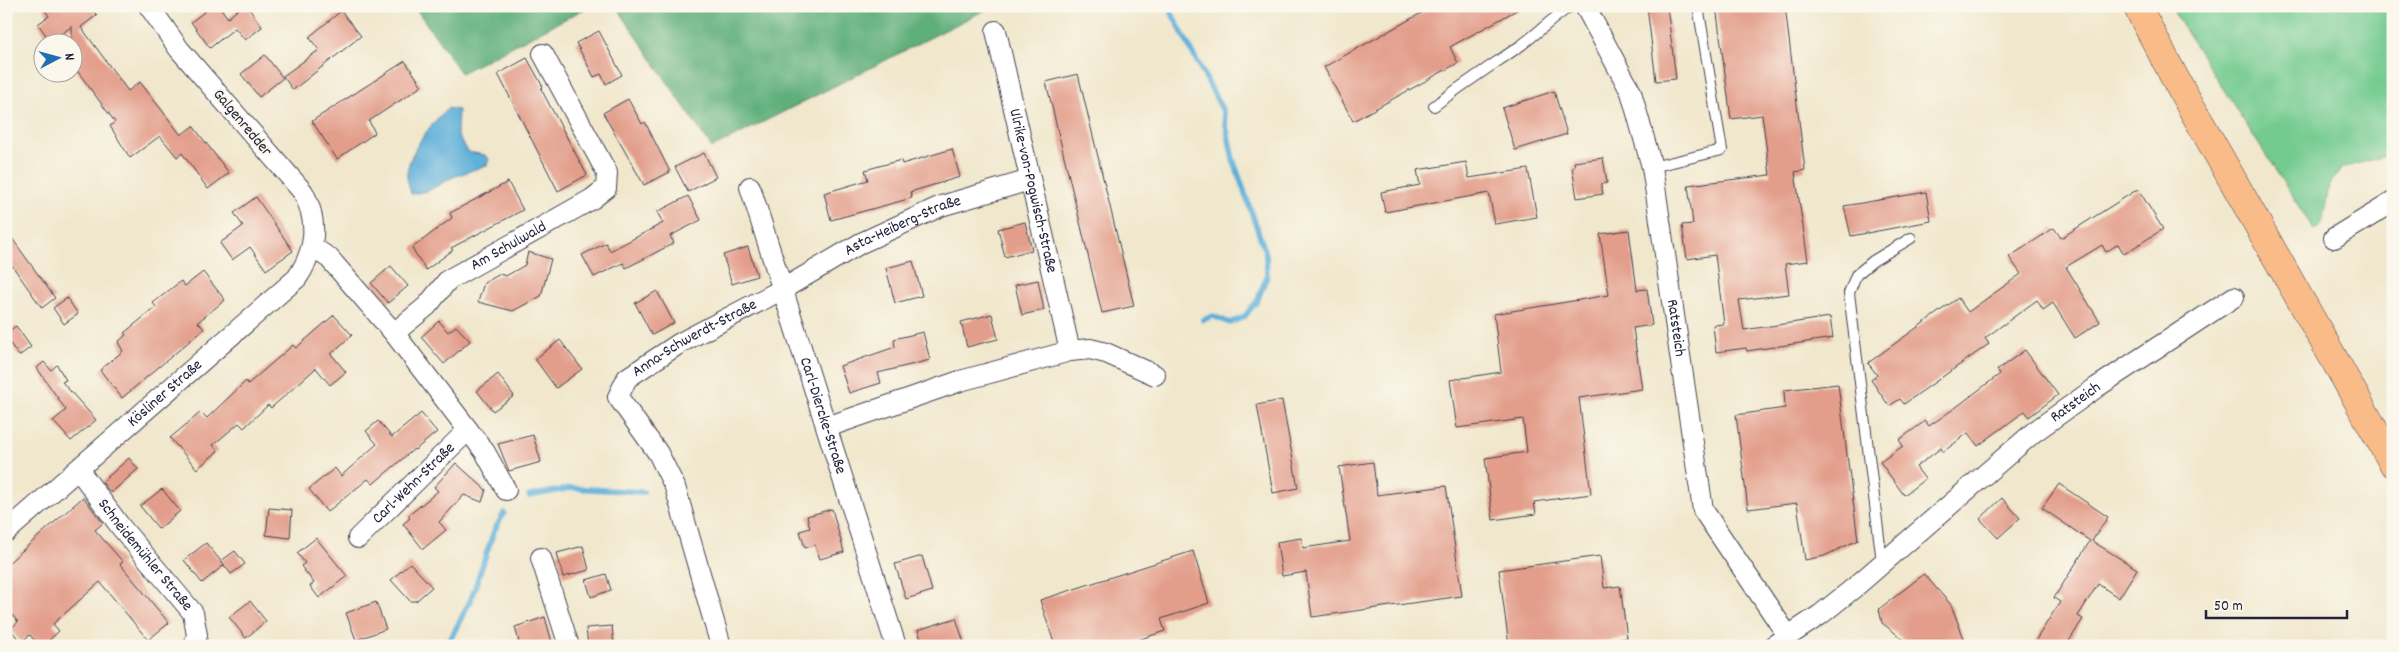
<svg xmlns="http://www.w3.org/2000/svg" width="2399" height="652" font-family="Dekko,sans-serif">
<style>
.green{fill:#73cb90;stroke:#4a7666}
.forest{fill:#5eaf7a;stroke:#40685a}
.water{fill:#5fb0da;stroke:#40698a}
.lines{fill:none;stroke-linecap:round;stroke-linejoin:round}
.stream{stroke:#5fb0da;stroke-width:5.5}
.building{fill:#e39e8b}
.service-casing{stroke:#414051;stroke-width:12}
.minor-casing{stroke:#414051;stroke-width:22}
.primary-casing{stroke:#414051;stroke-width:29}
.service{stroke:#fff;stroke-width:10}
.minor{stroke:#fff;stroke-width:20}
.primary{stroke:#f9bc89;stroke-width:28}
.labels{text-anchor:middle;dominant-baseline:central;stroke-width:5;stroke-linejoin:round;paint-order:stroke}
.street-label{font-size:16px;fill:#22223b;stroke:#fbf7ec}
</style>
<rect width="100%" height="100%" fill="#fbf7ec"/>
<filter id="ink" filterUnits="userSpaceOnUse"><feTurbulence type="fractalNoise" baseFrequency=".02" numOctaves="2"/><feDisplacementMap in="SourceGraphic" scale="10" xChannelSelector="R" yChannelSelector="G"/><feConvolveMatrix kernelMatrix="1 2 1 2 8 2 1 2 1" color-interpolation-filters="sRGB"/></filter>
<filter id="wash" filterUnits="userSpaceOnUse"><feTurbulence type="fractalNoise" baseFrequency=".0096" numOctaves="4" result="noise"/><feDisplacementMap in="SourceGraphic" scale="20" xChannelSelector="R" yChannelSelector="G"/><feGaussianBlur stdDeviation="1.12" result="paint"/><feColorMatrix in="noise" values="0 0 0 0 0 0 0 0 0 0 0 0 0 0 0 0 0 1.4 0 .05"/><feComposite in="paint" operator="in"/></filter>
<g filter="url(#wash)">
<rect width="100%" height="100%" fill="#f0e7cc"/>
<path class="green" d="M2170,6H2393V154L2342,168L2329,185L2322,225L2314,230Z"/>
<g class="forest">
<path d="M414,6H590L461,73Z"/>
<path d="M616,6H993L712,148Z"/>
</g>
<path class="water" d="M448,108L458,110L457,135L468,152L485,155L489,159L487,165L453,177L428,191L411,194C410,189 408,183 407,178C405,156 432,122 448,108Z"/>
<g class="lines">
<g class="stream">
<path d="M1168,6L1223,111L1233,159L1266,254L1267,276L1257,301L1244,317L1230,323L1213,316L1203,320"/>
<path d="M529,496L571,488L643,492"/>
<path d="M447,646L471,599L494,531L504,513"/>
</g>
</g>
<g id="blocks">
<g class="building">
<path d="M42,6H99L93,11L97,15L81,27L128,91L140,82L181,135L193,126L229,173L208,189L182,153L177,157L160,136L130,158L110,126L115,122L72,64V26L51,42L38,24L49,16Z"/>
<path d="M212,6H219L228,18L242,6H247L262,27L245,40L235,28L210,48L191,22Z"/>
<path d="M1434,6H1524L1450,47L1458,63L1353,121L1324,67Z"/>
<path d="M1647,6H1667L1676,79L1656,81Z"/>
<path d="M1716,6H1785L1805,170L1795,172L1808,261L1785,264L1789,294L1739,300L1744,330L1830,317L1833,338L1747,351L1746,348L1716,352L1713,325L1724,324L1715,255L1687,259L1682,225L1693,224L1688,185L1770,175L1762,115L1731,119Z"/>
<path d="M341,11L361,36L293,90L283,76L319,50L309,37Z"/>
<path d="M599,31L622,75L606,84L601,74L594,77L576,43Z"/>
<path d="M265,55L283,78L259,97L241,74Z"/>
<path d="M527,58L543,87L541,89L587,175L558,191L498,74Z"/>
<path d="M405,61L422,86L369,121L375,133L337,159L312,121Z"/>
<path d="M1078,74L1134,306L1102,313L1046,82Z"/>
<path d="M1554,91L1567,134L1515,150L1502,108Z"/>
<path d="M628,99L642,124L645,122L670,172L644,185L603,113Z"/>
<path d="M952,149L960,177L910,192L912,198L831,220L824,193L868,180L865,170L901,160L902,164Z"/>
<path d="M704,153L716,177L688,192L675,167Z"/>
<path d="M1603,158L1607,183L1601,184L1603,194L1577,198L1572,167H1575L1574,162Z"/>
<path d="M1466,162L1469,178L1528,169L1537,217L1495,224L1489,193L1385,212L1381,192L1420,185L1417,170Z"/>
<path d="M508,182L523,210L451,248L453,250L426,270L412,248L452,218L450,213Z"/>
<path d="M2138,189L2163,229L2124,254L2118,244L2106,252L2102,245L2066,267L2100,322L2075,338L2053,303L2043,310L2037,300L1985,338L1989,344L1904,404L1900,399L1889,406L1871,380L1877,375L1868,363L1958,298L1968,312L2021,274L2009,257L2054,228L2061,238Z"/>
<path d="M1926,192L1931,221L1851,236L1844,206Z"/>
<path d="M688,196L701,220L670,236L674,243L626,268L623,263L594,277L582,255L606,243L610,251L663,223L657,212Z"/>
<path d="M256,197L293,251L266,270L250,247L232,260L220,243L243,226L234,213Z"/>
<path d="M1025,222L1032,250L1005,257L998,229Z"/>
<path d="M6,230L55,298L42,308L6,257Z"/>
<path d="M1629,230L1637,290L1647,289L1652,325L1633,328L1642,389L1579,398L1591,494L1534,502L1536,514L1493,520L1485,458L1527,452L1523,419L1457,428L1450,380L1501,372L1494,314L1609,295L1600,234Z"/>
<path d="M748,247L757,276L732,284L723,255Z"/>
<path d="M528,252L551,259L541,296L513,311L478,302L484,283L500,274L506,276L525,265Z"/>
<path d="M913,261L922,296L895,303L886,268Z"/>
<path d="M391,266L408,286L388,303L371,283Z"/>
<path d="M203,272L225,300L198,322L204,329L122,398L100,370L123,351L118,342L126,335L124,333L156,307L153,303L181,281L185,286Z"/>
<path d="M1038,280L1044,310L1022,315L1015,285Z"/>
<path d="M657,291L674,323L652,335L635,303Z"/>
<path d="M67,298L78,314L64,324L53,308Z"/>
<path d="M992,314L998,339L967,347L961,322Z"/>
<path d="M334,315L352,335L331,354L346,372L330,385L316,368L271,408L268,405L244,428L239,423L213,445L218,451L197,469L170,438L201,412L207,418L246,381L248,384L293,345L296,348Z"/>
<path d="M439,321L448,332L456,326L470,341L444,364L421,337Z"/>
<path d="M16,326L31,347L19,356L6,338V333Z"/>
<path d="M923,332L930,360L878,373L881,383L849,393L840,366L895,347L894,339Z"/>
<path d="M560,340L582,369L556,388L535,359Z"/>
<path d="M2025,350L2058,395L2029,417L2025,411L1978,446L1968,433L1943,452L1941,448L1916,467L1925,479L1904,495L1880,462L1903,446L1899,440L1925,421L1929,426L1955,408L2000,374L1997,370Z"/>
<path d="M44,362L51,370L57,365L66,380L62,382L96,420L71,441L53,421L66,410L37,368Z"/>
<path d="M498,374L514,396L493,411L477,391Z"/>
<path d="M1838,384L1858,540L1824,556L1805,560L1797,503L1748,509L1736,415L1785,408L1784,390Z"/>
<path d="M1282,400L1298,488L1273,493L1257,405Z"/>
<path d="M421,413L437,432L415,450L414,449L373,484L368,479L327,512L309,489L335,468L341,476L377,444L366,431L378,421L392,437Z"/>
<path d="M533,435L541,462L509,471L498,444Z"/>
<path d="M129,458L138,469L111,493L102,482Z"/>
<path d="M1373,462L1377,495L1446,486L1462,596L1312,617L1306,572L1282,576L1277,542L1301,538L1303,548L1350,541L1339,467Z"/>
<path d="M456,463L486,490L482,502L464,495L439,522L446,530L423,549L403,524L410,518L408,516L438,491L434,487Z"/>
<path d="M2059,484L2108,517L2092,541L2137,569L2119,598L2098,584L2078,616L2083,619L2066,646H2032L2060,602L2054,598L2090,541L2042,508Z"/>
<path d="M162,489L180,511L159,529L140,506Z"/>
<path d="M82,498H84L103,523L95,530L123,562L120,564L169,623L148,640L100,582L53,624L59,631L43,646H39L30,635L21,642L10,629L18,622L6,608V565Z"/>
<path d="M2002,498L2020,518L1998,538L1980,519Z"/>
<path d="M269,508L292,510L290,538L266,535Z"/>
<path d="M832,509L844,552L820,559L815,545L805,548L800,531L810,528L807,516Z"/>
<path d="M316,538L347,576L319,598L310,586L314,583L301,566L305,563L297,553Z"/>
<path d="M206,543L224,565L202,583L184,560Z"/>
<path d="M583,546L589,570L563,577L557,553Z"/>
<path d="M235,551L245,564L231,574L221,561Z"/>
<path d="M1193,551L1209,603L1161,619L1165,631L1120,646H1055L1040,600Z"/>
<path d="M922,556L932,591L906,599L895,564Z"/>
<path d="M1600,556L1604,588L1620,586L1627,638L1570,646H1509L1499,570Z"/>
<path d="M410,563L432,587L416,601H410L391,580Z"/>
<path d="M606,574L611,590L591,597L586,580Z"/>
<path d="M1924,574L1951,605L1967,646H1909L1907,642L1882,623L1879,609Z"/>
<path d="M250,601L266,621L246,638L229,617Z"/>
<path d="M376,602L386,629L356,640L346,613Z"/>
<path d="M545,617L553,646H520L515,627Z"/>
<path d="M956,618L965,646H923L918,630Z"/>
<path d="M612,626L614,646H588L586,628Z"/>
</g>
</g>
</g>
<g filter="url(#ink)">
<use href="#blocks" fill-opacity="0" stroke="#414051" stroke-width="1"/>
<g class="lines">
<defs>
<g id="service">
<path d="M1434,106C1462,85 1491,66 1520,46C1537,34 1552,18 1571,6"/>
<path d="M1652,167L1722,150L1698,6"/>
<path d="M1882,562L1849,293L1856,275L1873,261L1911,238"/>
</g>
<g id="minor">
<path id="s1" d="M1585,6L1631,92L1652,167L1703,510L1788,636"/>
<path id="s2" d="M996,31L1070,351"/>
<path id="s3" d="M750,187L896,646"/>
<path d="M2334,238L2393,202"/>
<path id="s4" d="M312,247L329,258L394,333L427,306L448,280L592,199L606,188L607,173L543,54"/>
<path d="M394,333L485,452L506,490"/>
<path d="M827,427L960,381L1070,351L1090,349L1106,353L1155,375"/>
<path id="s5" d="M78,469L120,526L193,613L197,635L194,646"/>
<path id="s6" d="M6,532L297,278C316,250 319,222 303,192L179,49L149,6"/>
<path id="s7" d="M358,538L468,430"/>
<path d="M541,558L569,646"/>
<path id="s8" d="M721,646L675,487L658,453L618,397L627,378L680,343L783,289L861,243L941,206L1030,180"/>
<path id="s9" d="M1773,646L1820,615L1855,587L2034,432L2097,387L2234,297"/>
</g>
<path id="primary" d="M2137,6L2177,82L2393,463"/>
</defs>
<use href="#service" class="service-casing"/>
<use href="#minor" class="minor-casing"/>
<use href="#primary" class="primary-casing"/>
<use href="#service" class="service"/>
<use href="#minor" class="minor"/>
<use href="#primary" class="primary"/>
</g>
</g>
<g class="labels">
<g class="street-label">
<text transform="translate(242 123) rotate(50)">Galgenredder</text>
<text stroke="none"><textPath href="#s2" startOffset="164">Ulrike-von-Pogwisch-Straße</textPath></text>
<text stroke="none"><textPath href="#s8" startOffset="609">Asta-Heiberg-Straße</textPath></text>
<text stroke="none"><textPath href="#s4" startOffset="265">Am Schulwald</textPath></text>
<text stroke="none"><textPath href="#s1" startOffset="338">Ratsteich</textPath></text>
<text stroke="none"><textPath href="#s8" startOffset="372">Anna-Schwerdt-Straße</textPath></text>
<text stroke="none"><textPath href="#s6" startOffset="211">Kösliner Straße</textPath></text>
<text stroke="none"><textPath href="#s9" startOffset="389">Ratsteich</textPath></text>
<text stroke="none"><textPath href="#s3" startOffset="240">Carl-Diercke-Straße</textPath></text>
<text stroke="none"><textPath href="#s7" startOffset="78">Carl-Wehn-Straße</textPath></text>
<text stroke="none"><textPath href="#s5" startOffset="109">Schneidemühler Straße</textPath></text>
</g>
</g>
<rect width="2399" height="652" fill="none" stroke="#fbf7ec" stroke-width="25"/>
<g transform="translate(58 58) rotate(84)"><circle r="24" fill="#fbf7ec" stroke="#a4a2a5"/>
<path d="M0-4L9 19L0 12L-9 19Z" fill="#1f6fb2"/>
<text y="-8" font-size="14" font-weight="bold" text-anchor="middle" fill="#22223b">N</text>
</g>
<path d="M2206 610v8h141v-8" fill="none" stroke="#22223b" stroke-width="2.5"/>
<text x="2214" y="610" font-size="15" fill="#22223b" stroke="#fbf7ec" stroke-width="4" paint-order="stroke">50 m</text>
</svg>
